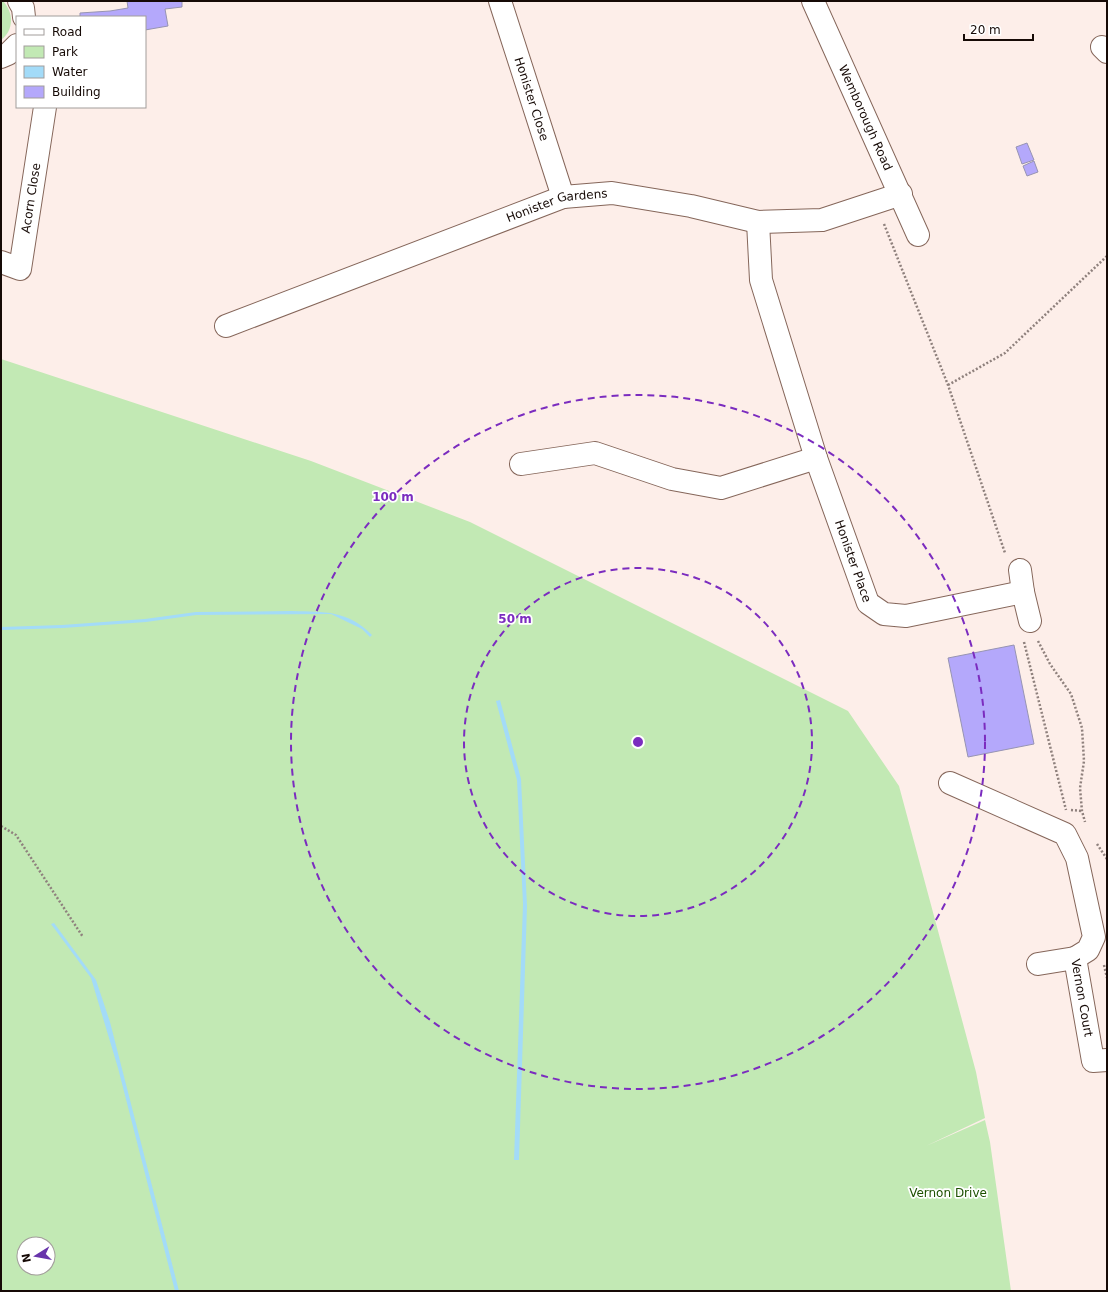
<svg xmlns="http://www.w3.org/2000/svg" width="1108" height="1292" font-family="'DejaVu Sans',sans-serif">
<style>
.green{fill:#c2e9b4;fill-rule:evenodd}
.water{fill:#a3dbf8}
.building{fill:#b4a8fb;stroke:#9794b2}
.lines{fill:none;stroke-linecap:round;stroke-linejoin:round}
.minor-casing{stroke:#85665a;stroke-width:24}
.path{stroke:#8f817d;stroke-width:2.5;stroke-dasharray:2 2;stroke-linecap:butt}
.minor{stroke:#fff;stroke-width:22}
.ring{fill:none;stroke:#7b2cbf;stroke-width:2;stroke-dasharray:7 5}
.labels{text-anchor:middle;dominant-baseline:central;stroke-width:3.5;stroke-linejoin:round;paint-order:stroke}
.street-label{font-size:12px;fill:#160a06;stroke:#fff}
.park-label{font-size:12px;fill:#1d5000;stroke:#fff}
.centre{fill:#7b2cbf;stroke:#fff;stroke-width:2}
.ring-label{font-size:12px;text-anchor:middle;font-weight:bold;fill:#7b2cbf;stroke:#fff;stroke-width:3.5;stroke-linejoin:round;paint-order:stroke}
</style>
<rect width="100%" height="100%" fill="#fdeee9"/>
<g class="green">
<path d="M1,1H3C14,13 14,30 1,40Z"/>
<path d="M1,359L311,461L470,522L848,711L899,786L976,1072L985,1118L926,1146L985,1120L990,1142L1011,1291H1ZM24,1244H48V1268H24Z"/>
</g>
<g class="water">
<path d="M292,611C325,612 347,610 372,635L370,637L362,629L331,614L196,615L146,622L63,628L1,630V627L62,625L145,619L196,612Z"/>
<path d="M500,700L521,779L527,906L519,1160H514L523,904L517,780L496,701Z"/>
<path d="M54,923L96,980L110,1022L179,1291H175L118,1068L91,978L51,924Z"/>
</g>
<g class="building">
<path d="M127,1H182V7L165,9L168,26L145,30V17H80V13L110,11L128,8Z"/>
<path d="M1027,143L1034,160L1022,164L1016,147Z"/>
<path d="M1034,161L1038,172L1027,176L1023,166Z"/>
<path d="M1014,645L1034,744L968,757L948,658Z"/>
</g>
<g class="lines">
<defs>
<g id="minor">
<path d="M19,1L23,8L24,17"/>
<path id="s1" d="M500,1L563,197"/>
<path id="s2" d="M813,1L918,235"/>
<path d="M1102,47L1107,52"/>
<path d="M1,57L8,54L17,45"/>
<path id="s3" d="M758,222L761,280L816,458L868,603L884,614L906,616L1023,592"/>
<path id="s4" d="M1,262L20,269L45,107"/>
<path id="s5" d="M226,326L563,197L612,193L691,206L758,222L822,220L901,194"/>
<path d="M521,464L595,453L672,479L721,488L816,458"/>
<path d="M1020,570L1023,592L1030,621"/>
<path d="M950,783L1065,834L1077,858L1094,937L1088,950L1075,958"/>
<path id="s6" d="M1038,964L1075,958L1093,1061L1107,1060"/>
</g>
</defs>
<use href="#minor" class="minor-casing"/>
<g class="path">
<path d="M884,224L948,385L1005,553"/>
<path d="M948,385L1005,353L1107,256"/>
<path d="M1038,641L1050,664L1071,694L1082,728L1084,761L1080,788L1082,811L1085,822"/>
<path d="M1024,642L1066,810"/>
<path d="M1071,810L1082,811"/>
<path d="M1,826L16,835L83,937"/>
<path d="M1097,844L1107,859"/>
<path d="M1104,965L1107,978"/>
</g>
<use href="#minor" class="minor"/>
</g>
<g class="ring">
<circle cx="638" cy="742" r="174"/>
<circle cx="638" cy="742" r="347"/>
</g>
<g class="labels">
<g class="street-label">
<text stroke="none"><textPath href="#s1" startOffset="103">Honister Close</textPath></text>
<text stroke="none"><textPath href="#s2" startOffset="128">Wemborough Road</textPath></text>
<text stroke="none"><textPath href="#s4" startOffset="92">Acorn Close</textPath></text>
<text stroke="none"><textPath href="#s5" startOffset="353">Honister Gardens</textPath></text>
<text stroke="none"><textPath href="#s3" startOffset="354">Honister Place</textPath></text>
<text stroke="none"><textPath href="#s6" startOffset="78">Vernon Court</textPath></text>
</g>
<g class="park-label">
<text x="948" y="1193">Vernon Drive</text>
</g>
</g>
<circle cx="638" cy="742" r="6" class="centre"/>
<g class="ring-label">
<text x="393" y="501">100 m</text>
<text x="515" y="623">50 m</text>
</g>
<rect width="1108" height="1292" fill="none" stroke="#160a06" stroke-width="4"/>
<rect x="16" y="16" width="130" height="92" fill="#ffffff" stroke="#a29d9b"/>
<rect x="24" y="29" width="20" height="6" fill="#ffffff" stroke="#a29d9b"/>
<text x="52" y="36" font-size="12" fill="#160a06">Road</text>
<rect x="24" y="46" width="20" height="12" fill="#c2e9b4" stroke="#a29d9b"/>
<text x="52" y="56" font-size="12" fill="#160a06">Park</text>
<rect x="24" y="66" width="20" height="12" fill="#a3dbf8" stroke="#a29d9b"/>
<text x="52" y="76" font-size="12" fill="#160a06">Water</text>
<rect x="24" y="86" width="20" height="12" fill="#b4a8fb" stroke="#a29d9b"/>
<text x="52" y="96" font-size="12" fill="#160a06">Building</text>
<g transform="translate(36 1256) rotate(259)"><circle r="19" fill="#ffffff" stroke="#a29d9b"/>
<path d="M0-3L7 15L0 10L-7 15Z" fill="#6834ab"/>
<text y="-6" font-size="11" font-weight="bold" text-anchor="middle" fill="#160a06">N</text>
</g>
<path d="M964 34v6h69v-6" fill="none" stroke="#160a06" stroke-width="2"/>
<text x="970" y="34" font-size="12" fill="#160a06" stroke="#ffffff" stroke-width="3" paint-order="stroke">20 m</text>
</svg>
